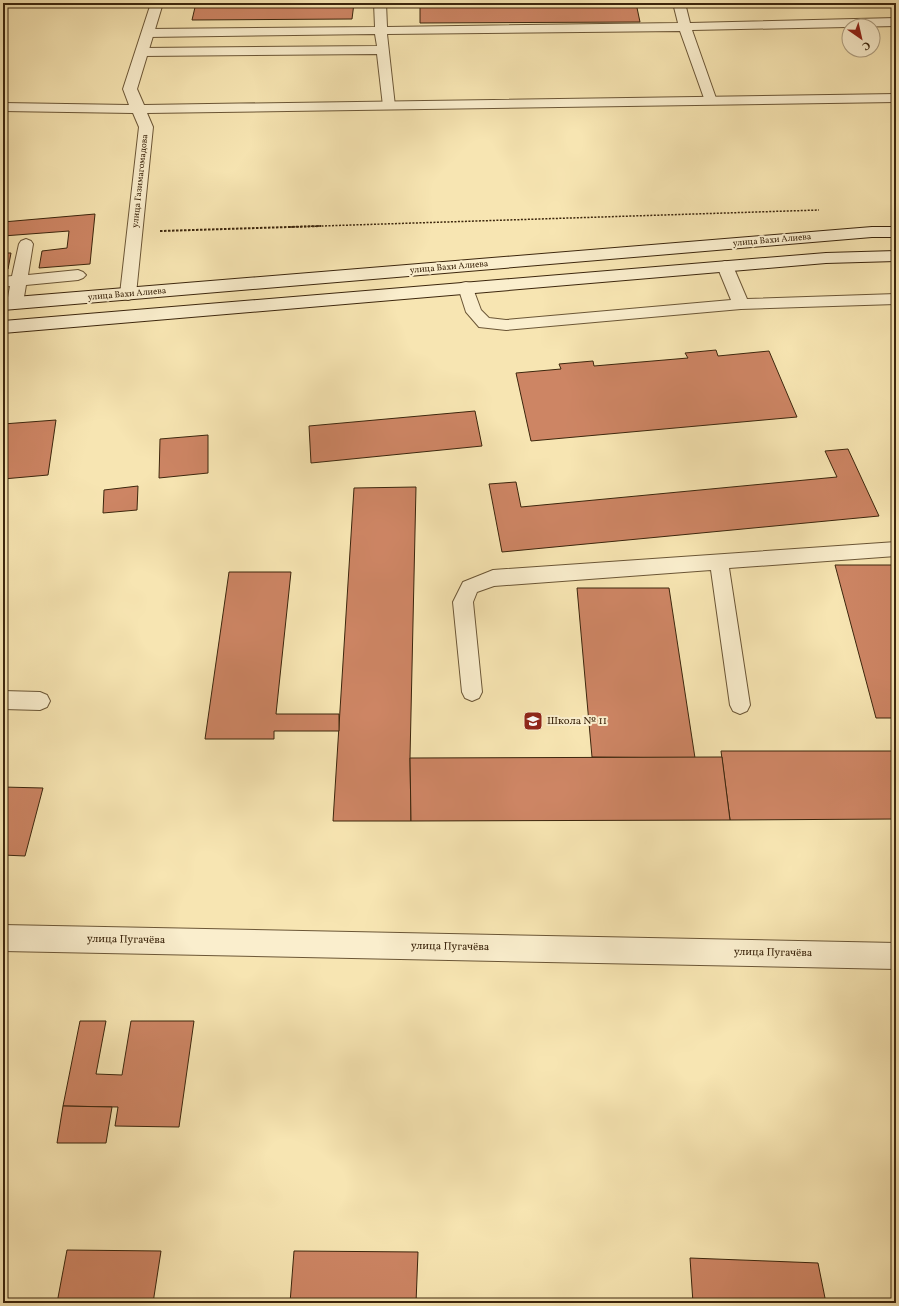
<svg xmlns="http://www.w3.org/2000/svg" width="899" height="1306" font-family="Vollkorn,serif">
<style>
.building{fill:#cd8564;stroke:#3c260d}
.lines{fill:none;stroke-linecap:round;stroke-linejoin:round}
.service-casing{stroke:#6b5636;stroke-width:2}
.minor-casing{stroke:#6b5636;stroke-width:2}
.secondary-casing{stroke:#3c260d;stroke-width:2}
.path-far1{stroke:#3c260d;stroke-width:1.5;stroke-dasharray:2 1.5;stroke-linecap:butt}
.path{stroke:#3c260d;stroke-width:2;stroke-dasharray:2.5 1.5;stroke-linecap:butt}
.service{fill:#faeecd;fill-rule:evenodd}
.minor{fill:#faeecd;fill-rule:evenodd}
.secondary{fill:#faeecd;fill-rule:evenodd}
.labels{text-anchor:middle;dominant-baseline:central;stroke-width:4;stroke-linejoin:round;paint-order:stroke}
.far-street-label{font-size:9px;fill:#3c260d;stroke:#faeecd}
.poi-label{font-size:11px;fill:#3c260d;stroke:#faeecd;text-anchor:start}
.street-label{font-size:11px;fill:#3c260d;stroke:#faeecd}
</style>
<rect width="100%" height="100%" fill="#f7e5b2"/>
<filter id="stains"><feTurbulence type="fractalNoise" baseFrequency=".005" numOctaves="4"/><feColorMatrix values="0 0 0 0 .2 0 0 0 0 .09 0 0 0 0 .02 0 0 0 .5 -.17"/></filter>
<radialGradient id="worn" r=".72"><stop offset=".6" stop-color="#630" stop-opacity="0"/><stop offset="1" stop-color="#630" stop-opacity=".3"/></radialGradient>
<g class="building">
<path d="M196,3H354L352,19L192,20Z"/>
<path d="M420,3H636L640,22L420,23Z"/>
<path d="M95,214L90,264L39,268L42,251L67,248L69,231L3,236V222Z"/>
<path d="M3,253H11L8,269H3Z"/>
<path d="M716,350L718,356L769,351L797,417L531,441L516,373L561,369L559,364L593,361L594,366L688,358L685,353Z"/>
<path d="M475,411L482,446L311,463L309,426Z"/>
<path d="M56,420L48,475L3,479V424Z"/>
<path d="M208,435V473L159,478L160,439Z"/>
<path d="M848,449L879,516L502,552L489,484L516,482L521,507L837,477L825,451Z"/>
<path d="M138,486L137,510L103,513L104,490Z"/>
<path d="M416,487L410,758L411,821H333L354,488Z"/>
<path d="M835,565H896V718H876Z"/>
<path d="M229,572H291L276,714H339V731H274V739H205Z"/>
<path d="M577,588H669L695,758L592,757Z"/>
<path d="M721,751H896V819L730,820Z"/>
<path d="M722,757L730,820L411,821L410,758Z"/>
<path d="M3,787L43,788L25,856L3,855Z"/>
<path d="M80,1021H106L96,1074L122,1075L131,1021H194L179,1127L115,1126L118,1107L63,1106Z"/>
<path d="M63,1106L112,1107L106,1143H57Z"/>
<path d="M67,1250L161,1251L153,1303H57Z"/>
<path d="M294,1251L418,1252L416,1303H290Z"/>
<path d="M690,1258L818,1263L826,1303H693Z"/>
</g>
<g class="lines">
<defs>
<g id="service">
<path d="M374,3H386L387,27L678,23L673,3H685L690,23L896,18V26L692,30L717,101L716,104H706L705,101L680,31L387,34L395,106L394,109H384L383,106L377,54L142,56L138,55L136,52L138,49L142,48L377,46L375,34L148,37L144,36L142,33L144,30L148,29L375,27Z"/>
<path d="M26,239L31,241L33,244L28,275L78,270L83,272L86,275L83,278L78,280L26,285L23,303L20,307L15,308L10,307L7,303L10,286L3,287V277L12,276L19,244L21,241Z"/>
<path d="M725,261L730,263L733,266L747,299L896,294V304L741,309L506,330L479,327L466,312L458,287L461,283L466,282L471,283L481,310L489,318L506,320L731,300L717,266L720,263Z"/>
<path d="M896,542V556L729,568L750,705L747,711L740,714L733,711L730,705L711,570L494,586L477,592L473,602L482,692L479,698L472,701L465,698L462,692L453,602L463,582L493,570Z"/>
<path d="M3,691L40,692L47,695L50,701L47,707L40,710L3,709Z"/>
</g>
<g id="minor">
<path d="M151,3H163L137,89L144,105L896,94V102L147,113L153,127L136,294L134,298L128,300L122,298L120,294L139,127L133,113L3,111V103L129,105L123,89Z"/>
<path d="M3,925L896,943V969L3,951Z"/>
</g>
<g id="secondary">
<path d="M872,227H896V237H872L3,310V298Z"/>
<path d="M896,251V261L826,263L3,333V321L826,253Z"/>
</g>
</defs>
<use href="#service" class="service-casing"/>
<use href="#minor" class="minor-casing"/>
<use href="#secondary" class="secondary-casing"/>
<path class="path-far1" d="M290,227L819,210"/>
<path class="path" d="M160,231L321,226"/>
<use href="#service" class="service"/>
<use href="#minor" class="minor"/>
<use href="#secondary" class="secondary"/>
</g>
<defs>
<symbol id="school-square" viewBox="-11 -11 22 22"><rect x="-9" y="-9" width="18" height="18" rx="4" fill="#8f2418" stroke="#faeecd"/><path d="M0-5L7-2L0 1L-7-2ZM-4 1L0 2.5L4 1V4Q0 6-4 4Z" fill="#fff"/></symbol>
</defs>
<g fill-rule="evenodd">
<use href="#school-square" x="522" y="710" width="22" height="22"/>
</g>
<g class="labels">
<g class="far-street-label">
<text transform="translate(140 181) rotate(-84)">улица Газимагомадова</text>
<text transform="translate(772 240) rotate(-5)">улица Вахи Алиева</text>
<text transform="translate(449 267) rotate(-5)">улица Вахи Алиева</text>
<text transform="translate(127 294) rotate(-5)">улица Вахи Алиева</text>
</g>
<g class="poi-label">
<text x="547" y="721">Школа № 11</text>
</g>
<g class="street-label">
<text transform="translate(126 940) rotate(1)">улица Пугачёва</text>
<text transform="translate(450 947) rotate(1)">улица Пугачёва</text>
<text transform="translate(773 953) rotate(1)">улица Пугачёва</text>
</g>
</g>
<rect width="899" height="1306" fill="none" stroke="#f7e5b2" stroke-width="16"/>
<rect x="4" y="4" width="891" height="1298" fill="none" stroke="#3c260d" stroke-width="2"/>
<rect x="8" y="8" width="883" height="1290" fill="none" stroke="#3c260d"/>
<g transform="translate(861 38) rotate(146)"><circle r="19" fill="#faeecd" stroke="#ae9e80"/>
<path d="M0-3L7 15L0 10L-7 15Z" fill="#8f2418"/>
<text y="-6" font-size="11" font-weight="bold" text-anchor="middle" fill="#3c260d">С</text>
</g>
<rect width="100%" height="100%" filter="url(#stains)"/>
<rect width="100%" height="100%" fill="url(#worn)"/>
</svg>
